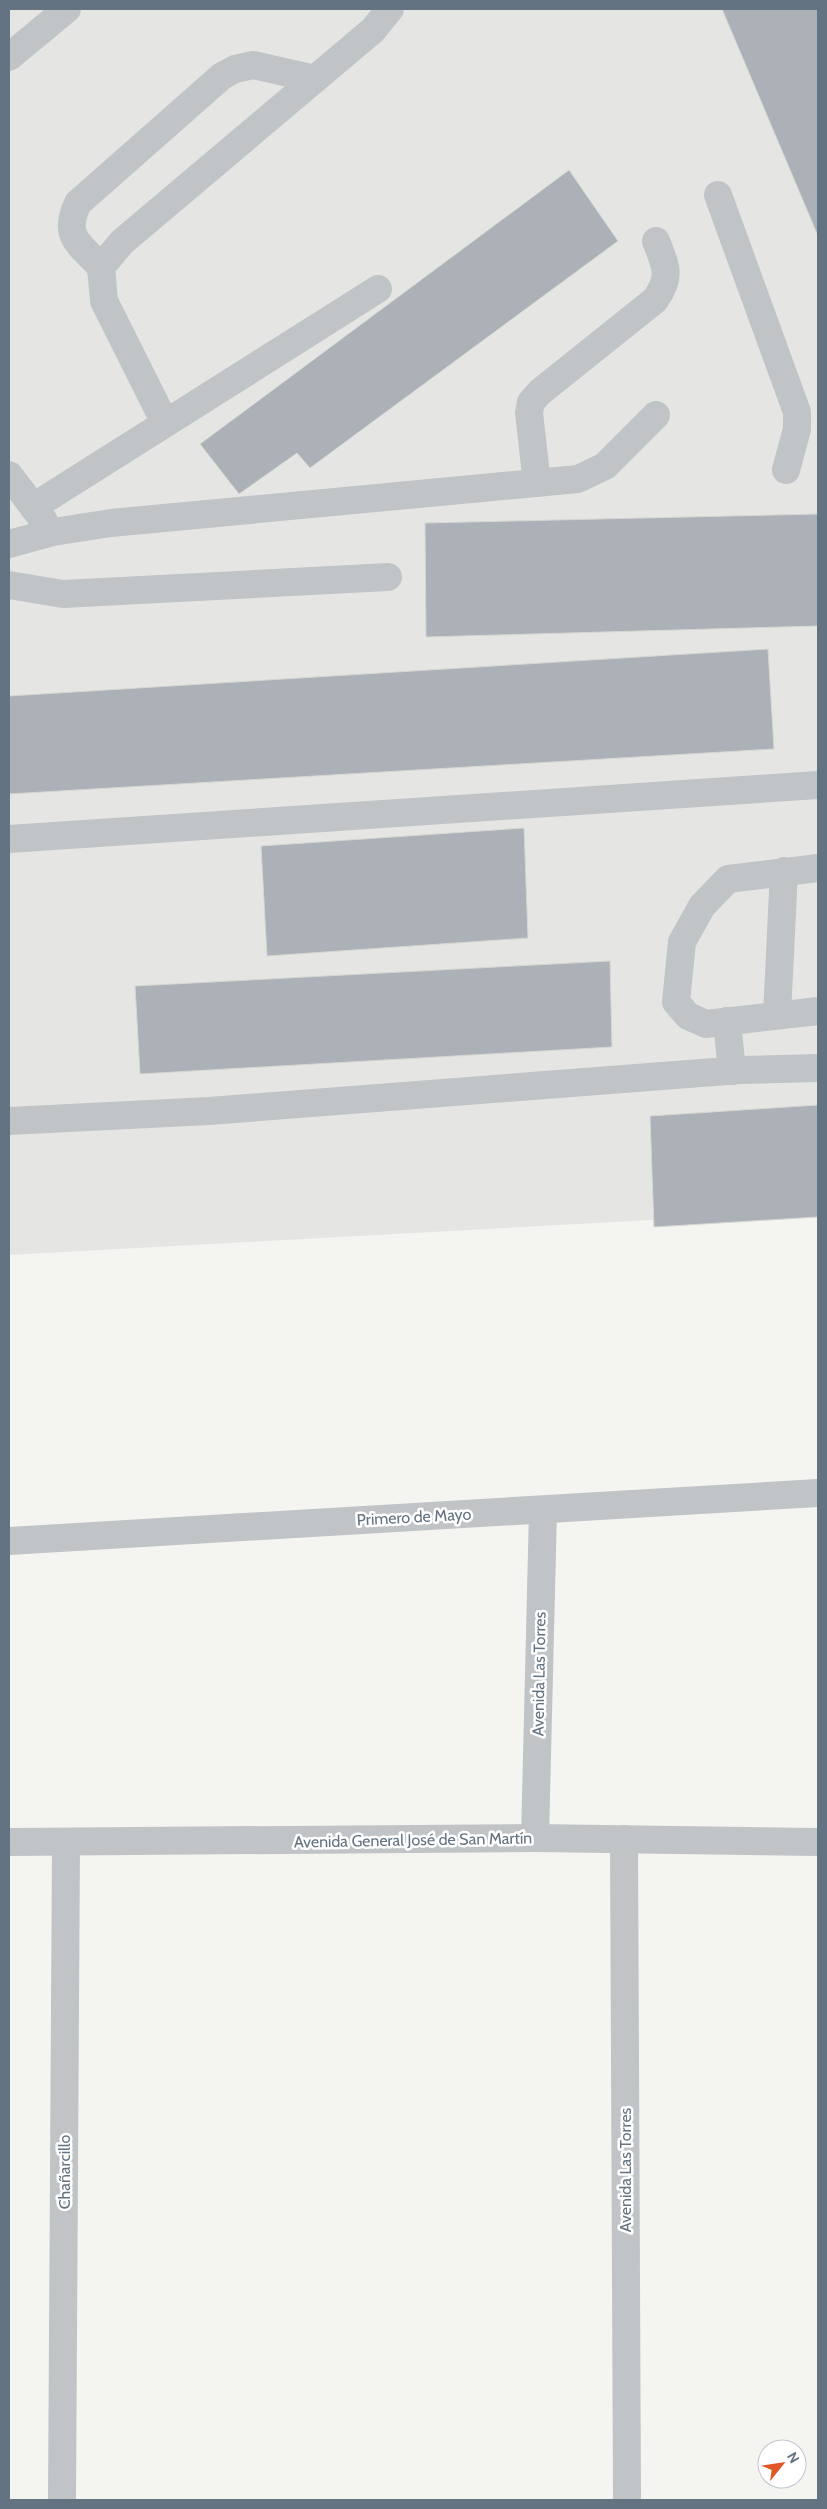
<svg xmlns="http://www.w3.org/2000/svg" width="827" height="2509" font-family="Cabin,sans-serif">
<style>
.built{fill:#e5e6e4}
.building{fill:#abb1b6;stroke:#d6d6d3}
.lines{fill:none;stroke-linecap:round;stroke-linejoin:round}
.minor{stroke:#c0c4c7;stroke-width:28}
.labels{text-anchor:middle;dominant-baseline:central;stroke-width:5;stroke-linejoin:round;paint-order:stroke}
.street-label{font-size:16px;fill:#647381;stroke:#fff}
</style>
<rect width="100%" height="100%" fill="#f4f5f1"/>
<path class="built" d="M9,9H818V1211L9,1255Z"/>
<g class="building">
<path d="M722,9H818V236Z"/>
<path d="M569,170L618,241L310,468L297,453L239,494L200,444Z"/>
<path d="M818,514V626L426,637L425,523Z"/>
<path d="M768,649L774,749L9,794V696Z"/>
<path d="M524,828L528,938L267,956L261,846Z"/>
<path d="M610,961L612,1047L140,1074L135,986Z"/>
<path d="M818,1105V1217L654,1227L650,1116Z"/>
</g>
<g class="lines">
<g class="minor">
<path d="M9,57L67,9"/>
<path d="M718,195L797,412V429L786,470"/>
<path d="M101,267C79,243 62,237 78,203L222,76L235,69L253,65L315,79"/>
<path d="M165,423L104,301L101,267L122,242L373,30L390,9"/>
<path d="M9,475L44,521"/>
<path d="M537,483L529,413L531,402L540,392L655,300C672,276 666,267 656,241"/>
<path d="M33,507L378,289"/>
<path d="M9,544L53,532L111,523L578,479L605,466L656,415"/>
<path d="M9,585L63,594L388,577"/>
<path d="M9,839L818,785"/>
<path d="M818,868L728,879L702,906L682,942L676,1002L688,1016L706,1024L818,1011"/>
<path d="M777,1015L784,871"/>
<path d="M727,1021L732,1071"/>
<path d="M9,1121L209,1111L740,1070L818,1068"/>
<path d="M9,1541L818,1493"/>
<path d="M535,1838L543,1510"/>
<path d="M624,1839L627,2500"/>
<path d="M9,1842L535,1838L818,1842"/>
<path d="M62,2500L66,1843"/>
</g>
</g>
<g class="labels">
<g class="street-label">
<text transform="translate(414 1517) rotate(-3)">Primero de Mayo</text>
<text transform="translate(539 1674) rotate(-89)">Avenida Las Torres</text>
<text transform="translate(413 1840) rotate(-1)">Avenida General José de San Martín</text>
<text transform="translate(625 2170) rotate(-90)">Avenida Las Torres</text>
<text transform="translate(64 2172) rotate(-90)">Chañarcillo</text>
</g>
</g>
<rect width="827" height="2509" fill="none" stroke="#647381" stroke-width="20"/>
<g transform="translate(782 2464) rotate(60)"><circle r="24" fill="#ffffff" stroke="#c1c7cd"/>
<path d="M0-4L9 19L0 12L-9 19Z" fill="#df5826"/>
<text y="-8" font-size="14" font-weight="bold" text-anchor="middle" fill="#647381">N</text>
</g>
</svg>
